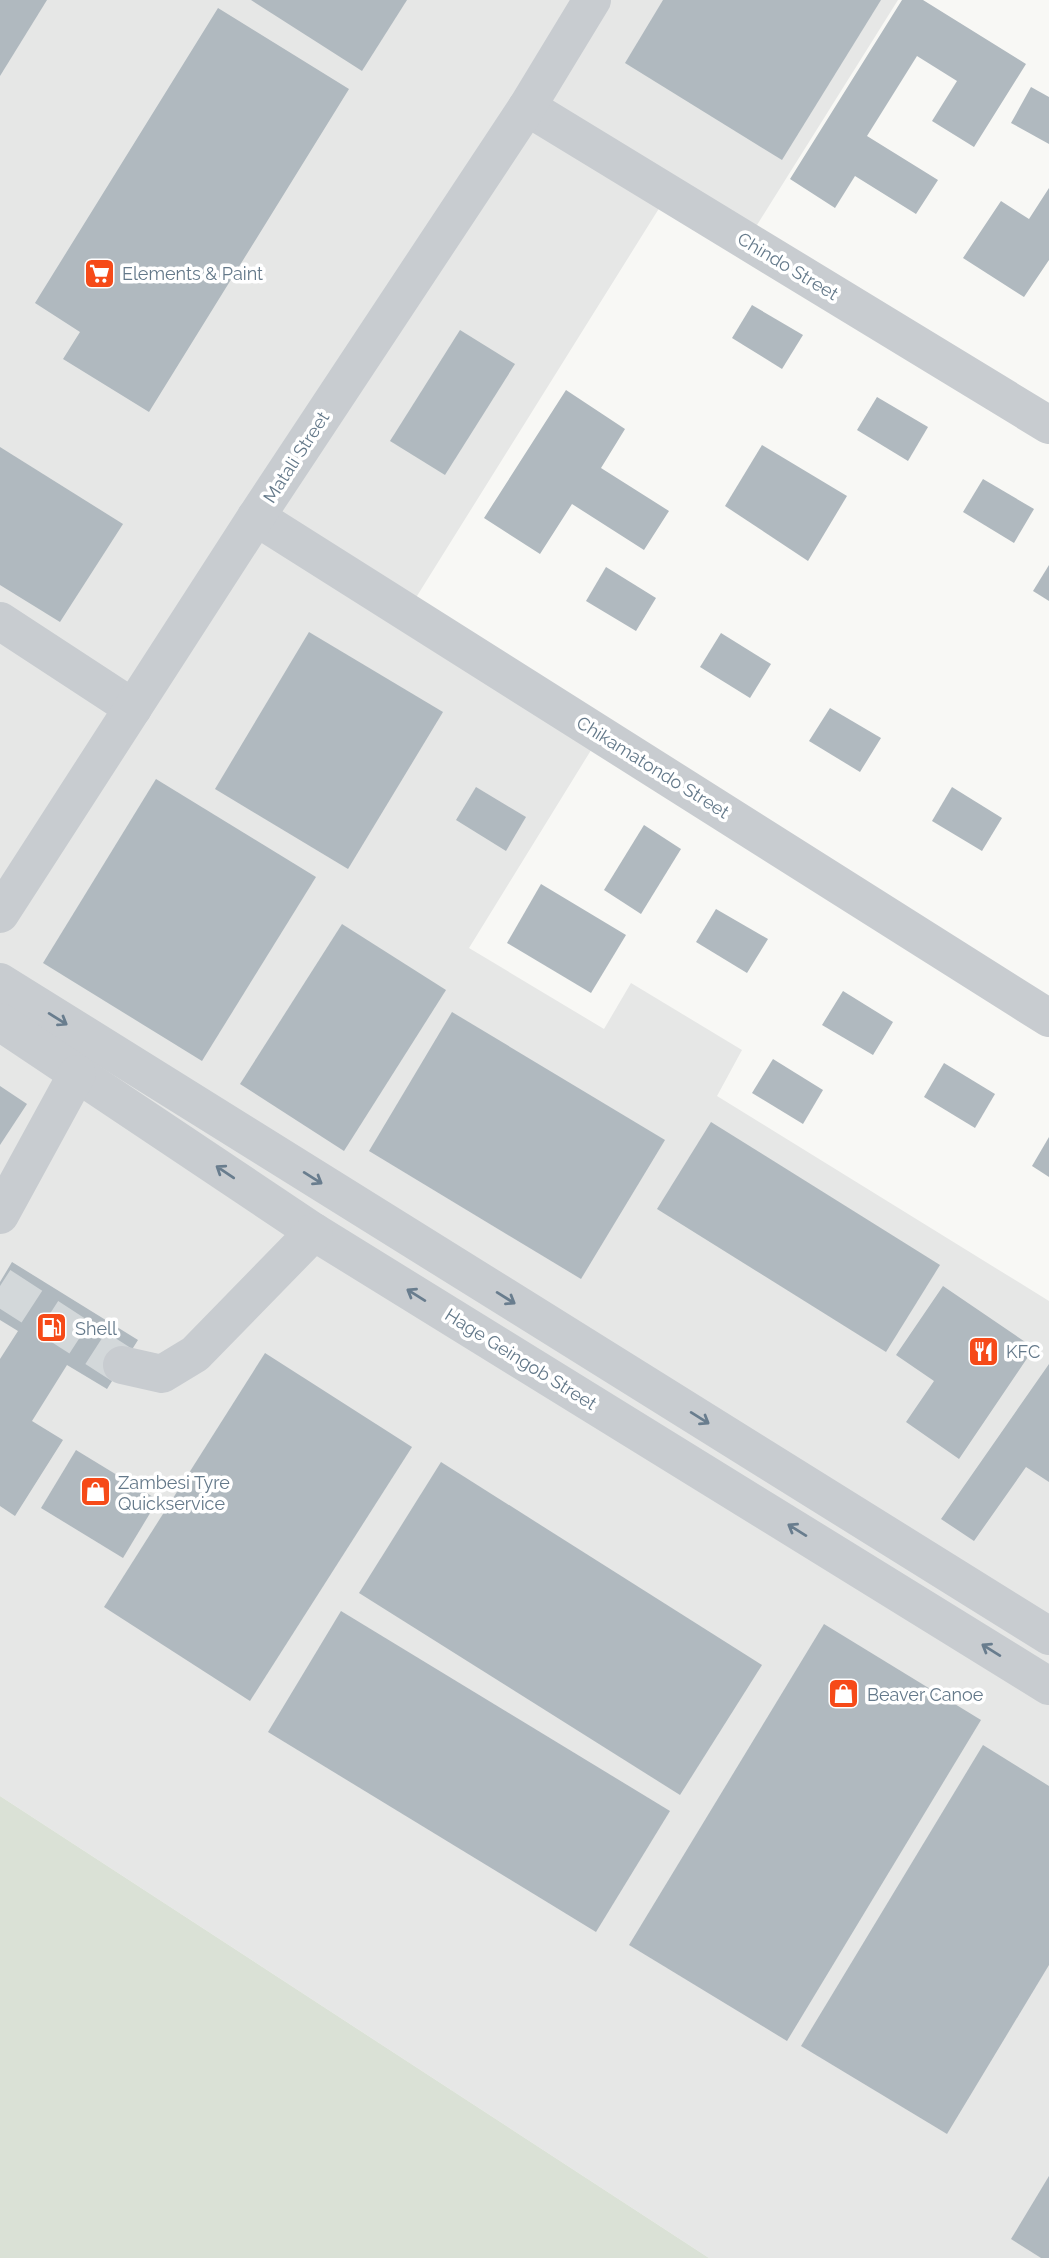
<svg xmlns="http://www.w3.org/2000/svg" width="1049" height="2258" font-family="Raleway,sans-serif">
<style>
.built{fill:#e6e7e6}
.green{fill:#dae1d6}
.building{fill:#b0b9bf}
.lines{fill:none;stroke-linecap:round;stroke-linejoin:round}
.minor-tunnel{stroke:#d3d8da;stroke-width:38;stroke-dasharray:38 19;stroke-linecap:butt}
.minor{stroke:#c8ccd0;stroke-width:38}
.oneway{stroke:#697d8e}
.labels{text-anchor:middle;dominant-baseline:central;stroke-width:7;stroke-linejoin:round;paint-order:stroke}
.street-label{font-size:18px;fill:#64798a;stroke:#fff}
.poi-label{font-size:18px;fill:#64798a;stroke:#fff;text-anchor:start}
</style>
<rect width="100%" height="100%" fill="#f8f8f5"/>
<path class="built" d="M0,0H898L747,241L668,194L407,612L601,734L469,948L604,1029L631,983L742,1050L717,1096L1049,1301V2258H709L0,1796Z"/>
<path class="green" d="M0,1796L709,2258H0Z"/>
<g class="building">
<path d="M0,0H47L0,76Z"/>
<path d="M251,0H407L362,71Z"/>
<path d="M663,0H881L782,160L625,63Z"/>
<path d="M902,0H923L1026,64L974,147L932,121L957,81L917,56L867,136L938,180L916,214L855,176L835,208L790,179Z"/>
<path d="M218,8L349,89L149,412L63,359L80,332L35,303Z"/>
<path d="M1031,87L1049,97V144L1011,123Z"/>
<path d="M1049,188V260L1024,297L963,258L1001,201L1029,219Z"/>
<path d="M752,305L803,335L782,369L732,338Z"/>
<path d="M460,330L515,364L445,475L390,441Z"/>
<path d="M566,390L625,429L601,468L669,511L644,550L572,504L540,554L484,518Z"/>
<path d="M877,397L928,427L908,461L857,430Z"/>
<path d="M762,445L847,496L808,561L725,506Z"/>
<path d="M0,447L123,524L60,622L0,585Z"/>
<path d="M983,479L1034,509L1014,543L963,512Z"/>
<path d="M1049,565V601L1033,591Z"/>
<path d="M606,567L656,598L636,631L586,601Z"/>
<path d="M309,632L443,712L348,869L215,789Z"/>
<path d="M721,633L771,664L750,698L700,667Z"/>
<path d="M830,708L881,738L860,772L809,741Z"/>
<path d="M156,779L316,877L202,1061L43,963Z"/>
<path d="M476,787L526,817L506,851L456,820Z"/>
<path d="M952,787L1002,818L982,851L932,821Z"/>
<path d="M644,825L681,849L641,914L604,890Z"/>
<path d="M541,884L626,935L591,993L507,943Z"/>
<path d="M716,909L768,939L747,973L696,942Z"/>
<path d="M342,924L446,990L344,1151L240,1084Z"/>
<path d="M843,991L893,1022L873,1055L822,1025Z"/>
<path d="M452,1012L665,1140L581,1279L369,1151Z"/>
<path d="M773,1059L823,1090L803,1124L752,1093Z"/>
<path d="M944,1063L995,1094L975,1128L924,1097Z"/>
<path d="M0,1086L27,1104L0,1145Z"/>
<path d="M711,1122L940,1265L886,1352L657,1209Z"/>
<path d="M1049,1137V1177L1032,1166Z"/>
<path d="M12,1262L138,1340L107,1389L67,1365L32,1421L63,1440L15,1516L0,1506V1359L18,1331L0,1320V1282Z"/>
<path d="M943,1286L1034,1348L959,1459L906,1422L934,1381L896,1355Z"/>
<path d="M265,1353L412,1447L250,1701L104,1607Z"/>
<path d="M1049,1364V1482L1026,1467L974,1541L941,1519Z"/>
<path d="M76,1450L158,1500L123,1558L41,1508Z"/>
<path d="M441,1462L762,1665L680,1795L359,1593Z"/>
<path d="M341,1611L670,1811L596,1932L268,1732Z"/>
<path d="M824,1624L981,1720L787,2041L629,1945Z"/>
<path d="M983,1745L1049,1786V1965L947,2134L801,2046Z"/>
<path d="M1049,2176V2258H1041L1011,2239Z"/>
</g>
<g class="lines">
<path class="minor-tunnel" d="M0,1286L122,1365"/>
<g class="minor">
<path d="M527,107L1049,425"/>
<path d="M256,517L1049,1018"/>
<path d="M0,621L133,708"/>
<path d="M0,914L256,517L527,107L592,0"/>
<path d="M0,982L1049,1636"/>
<path d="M0,1022L314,1232L1049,1686"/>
<path d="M0,1215L77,1074"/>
<path d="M122,1365L162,1374L195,1354L314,1232"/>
</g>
</g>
<defs><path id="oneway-shaft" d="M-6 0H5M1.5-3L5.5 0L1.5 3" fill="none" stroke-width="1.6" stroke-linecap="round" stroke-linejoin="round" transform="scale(1.75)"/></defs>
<g class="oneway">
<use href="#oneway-shaft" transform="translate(58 1019) rotate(32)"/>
<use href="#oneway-shaft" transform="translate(225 1172) rotate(-146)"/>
<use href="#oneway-shaft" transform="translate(313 1178) rotate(32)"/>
<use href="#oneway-shaft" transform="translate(416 1295) rotate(-148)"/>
<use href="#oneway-shaft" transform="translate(506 1298) rotate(32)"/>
<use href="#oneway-shaft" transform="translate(700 1418) rotate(32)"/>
<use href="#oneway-shaft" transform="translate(797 1530) rotate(-148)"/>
<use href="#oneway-shaft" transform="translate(991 1650) rotate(-148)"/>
</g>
<defs>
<symbol id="supermarket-square" viewBox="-11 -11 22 22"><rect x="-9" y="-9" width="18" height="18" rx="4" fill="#f64a18" stroke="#fff"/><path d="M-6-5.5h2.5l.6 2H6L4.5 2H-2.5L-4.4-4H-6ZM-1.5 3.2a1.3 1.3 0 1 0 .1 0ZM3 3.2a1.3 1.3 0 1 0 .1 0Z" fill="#fff"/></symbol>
<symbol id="fuel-square" viewBox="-11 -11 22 22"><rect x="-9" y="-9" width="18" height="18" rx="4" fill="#f64a18" stroke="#fff"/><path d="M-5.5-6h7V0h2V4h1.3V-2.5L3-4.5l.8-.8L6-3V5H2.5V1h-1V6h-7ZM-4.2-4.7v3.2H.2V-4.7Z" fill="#fff"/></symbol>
<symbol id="restaurant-square" viewBox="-11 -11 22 22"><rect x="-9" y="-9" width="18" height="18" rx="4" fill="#f64a18" stroke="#fff"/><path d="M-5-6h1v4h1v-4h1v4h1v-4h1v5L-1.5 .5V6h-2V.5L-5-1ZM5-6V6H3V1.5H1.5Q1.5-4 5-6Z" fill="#fff"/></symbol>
<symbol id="shop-square" viewBox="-11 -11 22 22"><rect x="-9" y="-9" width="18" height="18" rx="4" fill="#f64a18" stroke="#fff"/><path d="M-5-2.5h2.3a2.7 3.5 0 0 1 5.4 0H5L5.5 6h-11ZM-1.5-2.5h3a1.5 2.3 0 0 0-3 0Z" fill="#fff"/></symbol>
</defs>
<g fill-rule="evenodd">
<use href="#supermarket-square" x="82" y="256" width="35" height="35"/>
<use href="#fuel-square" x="34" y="1310" width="35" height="35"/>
<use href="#restaurant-square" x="966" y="1334" width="35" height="35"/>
<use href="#shop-square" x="78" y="1474" width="35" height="35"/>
<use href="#shop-square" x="826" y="1676" width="35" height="35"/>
</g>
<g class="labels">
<g class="street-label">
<text transform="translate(788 266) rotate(31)">Chindo Street</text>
<text transform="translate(296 457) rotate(-57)">Matali Street</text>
<text transform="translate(653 767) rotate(32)">Chikamatondo Street</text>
<text transform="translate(521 1359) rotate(32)">Hage Geingob Street</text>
</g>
<g class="poi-label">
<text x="122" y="273">Elements &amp; Paint</text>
<text x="75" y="1328">Shell</text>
<text x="1006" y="1351">KFC</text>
<text x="118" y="1482">Zambesi Tyre<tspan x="118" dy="21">Quickservice</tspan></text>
<text x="867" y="1694">Beaver Canoe</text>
</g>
</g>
</svg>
